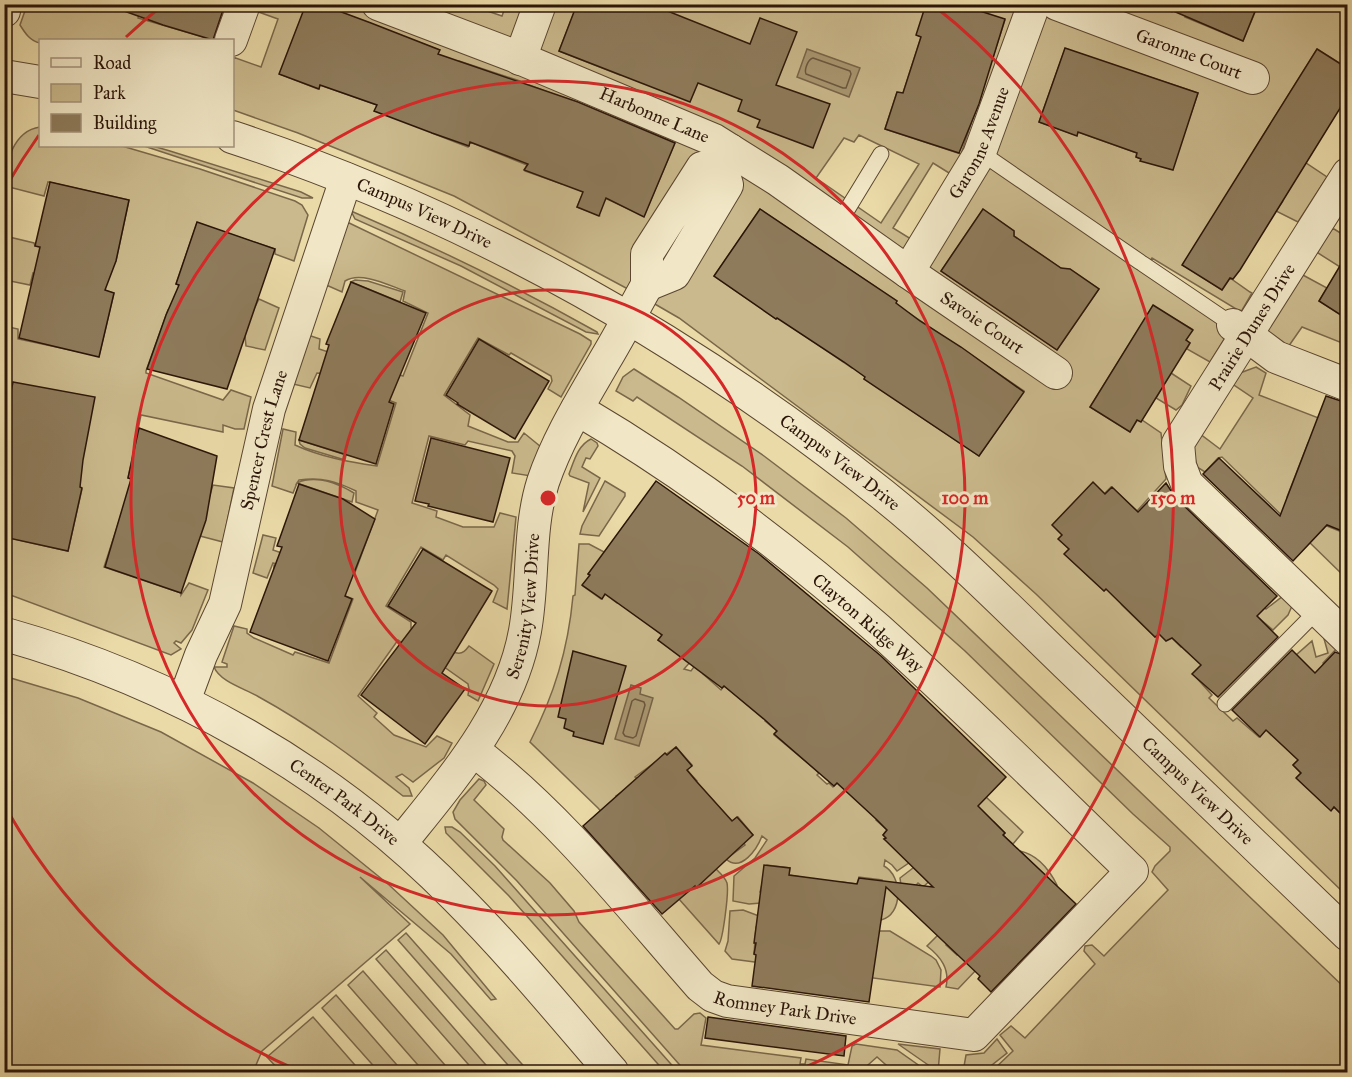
<svg xmlns="http://www.w3.org/2000/svg" width="1352" height="1077" font-family="'IM FELL Great Primer',serif">
<style>
.green{fill:#cab98c;stroke:#7a674a;stroke-width:1.5;fill-rule:evenodd}
.water{fill:#a99771;stroke:#776347;stroke-width:1.5}
.lines{fill:none;stroke-linecap:round;stroke-linejoin:round}
.shore{stroke:#6a563d;stroke-width:1.5}
.building{fill:#8e7b5b;stroke:#2b1509;stroke-width:1.5}
.service-casing{stroke:#5b4630;stroke-width:17}
.minor-casing{stroke:#5b4630;stroke-width:34}
.tertiary-casing{stroke:#5b4630;stroke-width:35}
.service{stroke:#f1e7c6;stroke-width:15}
.minor{stroke:#f1e7c6;stroke-width:32}
.tertiary{stroke:#f1e7c6;stroke-width:33}
.ring{fill:none;stroke:#d62828;stroke-width:3}
.labels{text-anchor:middle;dominant-baseline:central;stroke-width:6;stroke-linejoin:round;paint-order:stroke}
.street-label{font-size:18px;fill:#2b1509;stroke:#f1e7c6}
.centre{fill:#d62828;stroke:#f1e7c6;stroke-width:3}
.ring-label{font-size:18px;text-anchor:middle;font-weight:bold;fill:#d62828;stroke:#f1e7c6;stroke-width:6;stroke-linejoin:round;paint-order:stroke}
</style>
<rect width="100%" height="100%" fill="#eadaa7"/>
<filter id="stains"><feTurbulence type="fractalNoise" baseFrequency=".00333" numOctaves="4"/><feColorMatrix values="0 0 0 0 .2 0 0 0 0 .09 0 0 0 0 .02 0 0 0 .5 -.17"/></filter>
<radialGradient id="worn" r=".72"><stop offset=".6" stop-color="#630" stop-opacity="0"/><stop offset="1" stop-color="#630" stop-opacity=".3"/></radialGradient>
<g class="green">
<path d="M1155,4L1172,12L1175,5H1190L1185,17L1243,41L1258,5H1347V68L1317,49L1254,150L1306,163L1327,177L1298,222L1276,211L1283,201L1183,265L1222,290L1230,278L1250,292L1252,293L1241,312L1152,258L1146,266L1233,325L1210,362L1187,349L1190,343L1186,340L1192,329L1153,306L1090,407L1130,432L1137,420H1142L1161,433L1166,479L1137,511L1111,487L1059,539L1069,549L1065,554L1104,591L1109,586L1122,605L1155,637L1159,634L1172,638L1181,647L1219,609L1150,502L1266,609L1283,596L1292,606L1288,615L1273,630L1252,612L1193,674L1212,695L1209,698L1233,721L1237,718L1259,737L1278,718L1295,656L1312,641L1316,657L1328,653L1323,635L1340,645L1323,663L1347,687V724L1341,718L1293,765L1301,773L1297,777L1331,810L1334,807L1347,820V896L1036,594L973,537L679,318L641,296L454,196L298,133L233,110V57L261,67L278,19L242,6L230,40H215L226,5H306L280,74L318,89L320,85L377,105L375,111L415,116L439,50L320,5H470L502,16L506,5H577L559,51L620,75L650,5H927L921,37L903,93L897,92L885,129L961,154L1005,20L958,5ZM1065,49L1198,93L1172,169L1136,157L1137,153L1078,132L1076,135L1039,122ZM459,61L520,81L508,115L526,93L529,85L591,108L562,184L525,171L527,165L470,142L468,147L432,133ZM606,112L675,143L644,216L574,184ZM859,135L919,164L881,223L816,178L844,138L854,142ZM933,163L975,189L935,254L893,228ZM583,193L599,215L577,207ZM760,209L822,251L776,319L714,276ZM983,209L1014,231V236L1065,271L1070,269L1099,289L1057,350L941,271ZM834,259L897,301L852,368L790,326ZM909,313L1024,391L979,456L864,379Z"/>
<path d="M27,5H142L138,18L214,40H40V43C30,41 25,33 20,25Z"/>
<path d="M40,127V146H122L200,169L295,201L302,205L308,215L294,261L275,254V249L197,223L176,284L253,311L259,299L279,308L265,350L246,346L245,336L168,310L146,371V373L223,400L231,390L251,397L244,429H235L223,425V432L141,415L128,478L209,495V498L213,485L234,488L223,542L200,536L124,506L104,567L181,593V595L189,583L208,590L192,630L181,643L176,641L174,643L181,649L171,655L5,593V537L68,551L82,489L64,483L13,383L11,393L5,392L4,326L18,329V339L99,356L114,293L33,273L30,285L5,280V236L34,243L35,246L116,261L129,200L48,182L44,196L5,186C5,163 13,131 40,127Z"/>
<path d="M144,146H153L170,151L301,192L313,198H302Z"/>
<path d="M351,211C435,247 517,287 597,332L598,334L586,332L461,266L355,219Z"/>
<path d="M345,221L580,334L591,341V344L561,397L548,389L552,381L551,376L511,353L509,355L478,338L444,395L470,415L468,426L508,442H518L524,433L541,447L531,476L512,473L515,456L512,451L468,441L465,445L429,436L412,503L437,511L436,517L463,527H494L500,513L516,517L507,609L493,602L498,589L494,585L446,555L443,560L421,547L386,606L411,622V628C421,634 445,652 457,653C463,654 466,650 469,646L494,664L478,701L468,695L469,689L468,684L430,657L428,660L398,640L358,696L377,713L374,717L394,735L426,747L437,736L452,743L444,758L413,782L402,774L396,777L409,788L412,796H403C357,760 310,725 259,697C246,689 220,682 214,667H227V664L222,662L234,626L247,629V633L254,638L293,655L295,652L329,663L353,599L274,569V565L283,566L273,563L267,578L253,573L263,535L276,538L273,550L322,567L324,565L354,575L378,510L356,502V491C335,481 323,477 299,480L297,483C315,475 337,483 354,493L352,502L297,483L293,493L272,486L283,429L296,432L295,445C321,457 349,462 377,466L396,403L375,395L346,375L317,373L310,388L293,384L308,335L320,339L319,349L403,376L428,313L403,301L405,291C388,285 361,271 345,281L342,292L324,284Z"/>
<path d="M1334,229L1347,237V255L1340,267L1318,253L1316,250L1330,230Z"/>
<path d="M1301,274L1327,288L1319,301L1347,319V345L1302,327L1286,350L1268,332L1269,327Z"/>
<path d="M355,280L368,281L403,292L400,302L351,282Z"/>
<path d="M1256,367L1266,373L1259,395L1347,429V447L1328,439L1324,449L1308,443L1287,497L1300,502L1309,519L1347,534V579L1222,457L1218,458L1205,472L1197,467L1193,449L1200,434L1220,449L1253,398L1231,383L1240,373Z"/>
<path d="M634,369L678,397L764,456L846,518L927,588L1347,990V1072H991L1013,1051L1000,1035L1011,1026L1025,1038L1095,964L1084,951L1085,946L1092,945L1104,956L1168,890L1152,872L1155,866L1170,851V847L1133,814L965,651L848,547L742,466L637,397L633,401L616,391L623,377Z"/>
<path d="M1171,373L1191,386L1182,405L1176,410L1156,398Z"/>
<path d="M591,439L597,443L598,446L590,459L586,458L582,467L600,478L583,512L589,483L570,476L569,474C574,461 578,445 591,439Z"/>
<path d="M299,440L346,455L345,460L305,448L300,444Z"/>
<path d="M605,481L625,493V496L599,536L580,534L582,526Z"/>
<path d="M579,544H589L606,553L588,574L590,575L583,586L601,599L605,594L617,603L619,601L662,635L658,640L692,660L684,669L691,671L715,638L710,665L703,674L721,690L724,686L767,719L765,721L777,731L774,735L816,770L819,773L817,775L827,784L829,783L833,787L837,783L877,818L876,820L887,830L883,835L886,838L884,839L916,858L897,871L892,865L885,860L884,866C903,876 903,915 881,920L882,880L859,877L857,884L842,882L841,884L789,875L790,868L767,865L760,892L763,893L761,903L749,904L733,901L734,876L755,858L767,840L762,836C757,849 741,873 726,859L745,845L744,843L753,835L738,817L732,821L696,782L697,781L687,770L692,765L676,747L635,777L639,780L616,796L685,894L695,886L697,888L715,868C720,873 725,877 727,883C729,892 723,939 719,944L598,808L530,742C554,695 568,650 573,596L575,595Z"/>
<path d="M4,676L78,698L161,732L253,783L319,828L388,884L443,935L496,999L491,1000L451,954L360,877L410,924L262,1051L253,1072H5Z"/>
<path d="M479,779L484,781L486,785L474,800L504,829L502,837L503,840L550,883L574,911L579,922L675,1029H678L694,1014L700,1013L706,1018L701,1045L801,1058L800,1064H805L806,1059L848,1065L852,1046L856,1044L897,1050L924,1069L920,1072H894L877,1057L860,1072H686L517,881L455,819L453,812L460,800Z"/>
<path d="M986,797L1023,832L1013,844L1003,835L1005,833L994,822L923,887L918,883L903,900L900,878L913,868Z"/>
<path d="M445,827H452L460,832L495,866L678,1072H665L509,896L446,833Z"/>
<path d="M1020,851C1038,855 1049,869 1057,885L958,989L946,987C950,969 941,957 927,946L939,934L948,943L946,945L957,955L1048,878Z"/>
<path d="M743,910L759,916L758,927H756L754,954L778,958L879,931H890L931,956L936,960L941,970L940,987L732,959L725,951L728,941L730,911Z"/>
<path d="M406,933L529,1072H514L398,940Z"/>
<path d="M386,950L492,1072H475L376,959Z"/>
<path d="M363,971L451,1072H424L348,985Z"/>
<path d="M336,995L403,1072H379L322,1008Z"/>
<path d="M313,1017L361,1072H281L267,1057Z"/>
<path d="M997,1039L1007,1053L983,1072H963L966,1055L984,1053Z"/>
<path d="M898,1044L940,1049L938,1072L934,1069Z"/>
</g>
<g class="water">
<path d="M807,49L860,68L849,97L797,77Z"/>
<path d="M631,685L641,688L640,694L653,698L639,746L615,739Z"/>
</g>
<g class="lines">
<g class="shore">
<path d="M813,58L850,71L851,74L846,88H843L806,74C804,70 808,59 813,58Z"/>
<path d="M635,699L644,702L645,705L636,736L633,738L625,736L623,733L632,701Z"/>
</g>
</g>
<g class="building">
<path d="M114,4H225L213,40L163,25L113,7Z"/>
<path d="M306,4H320L371,23L440,50L438,54L578,102L675,143L644,217L606,198L599,216L577,207L583,192L524,170L528,164L470,142L469,146L432,133L374,111L377,105L340,92L320,85L319,89L279,74Z"/>
<path d="M577,4H650L750,44L760,18L797,32L776,85L830,104L813,148L757,127L760,120L738,111L742,100L698,83L690,102L559,51Z"/>
<path d="M926,4H958L1005,19L979,104L959,153L885,129L897,92L903,93L921,37L916,35Z"/>
<path d="M1157,4H1258L1243,41Z"/>
<path d="M1065,48L1198,93L1173,170L1140,161L1141,159L1136,157L1137,153L1078,132L1077,136L1039,122Z"/>
<path d="M1317,49L1347,68V97L1240,270L1233,279L1230,278L1222,290L1182,265Z"/>
<path d="M50,182L129,200L116,261L105,290L114,293L99,357L19,338L40,247L35,246Z"/>
<path d="M760,209L897,301L896,303L920,321L961,347L1024,392L979,456L864,379L865,377L844,362L777,318L776,319L714,276Z"/>
<path d="M983,209L1014,231V236L1061,268L1070,269L1099,289L1057,350L941,271Z"/>
<path d="M197,222L275,249L227,389L147,369L166,315L179,285L176,284Z"/>
<path d="M1347,254V319L1319,301Z"/>
<path d="M351,282L426,313L389,402L394,404L376,464L299,440L329,345L326,344Z"/>
<path d="M1153,305L1193,330L1186,340L1190,343L1141,422L1137,420L1130,432L1090,407Z"/>
<path d="M479,339L549,381L515,439L457,404L458,403L446,395Z"/>
<path d="M13,382L95,397L83,460L80,487L82,488L68,551L4,537V426Z"/>
<path d="M1326,396L1347,403V533L1327,525L1293,561L1203,474L1219,458L1280,516Z"/>
<path d="M139,428L217,456L206,520L181,593L105,567L131,479L128,478Z"/>
<path d="M431,438L510,458L493,522L428,506L429,504L415,501Z"/>
<path d="M656,481L759,554L881,656L1006,777L978,806L1005,833L1003,835L1076,904L991,992L978,979L980,976L886,887L869,1002L752,986L756,955L754,954L756,943H754L764,865L790,868L789,875L804,877L857,884L859,878L933,887L884,839L886,838L883,835L887,830L876,819L837,783L834,786L774,734L777,731L765,720L724,686L722,688L658,640L662,635L605,594L602,599L582,585L590,575L588,574Z"/>
<path d="M1093,482L1105,494L1112,487L1138,512L1166,483L1175,497L1277,596L1257,616L1278,637L1218,697L1192,674L1201,665L1172,638L1166,641L1159,634L1155,637L1106,589L1104,591L1064,554L1069,549L1058,539L1062,535L1052,525Z"/>
<path d="M299,484L343,499L375,519L345,596L352,599L328,661L250,632L282,547L277,546Z"/>
<path d="M423,549L492,591L442,673L465,689L425,744L361,695L416,623L388,606Z"/>
<path d="M1292,650L1315,673L1335,652L1347,656V820L1334,807L1331,811L1296,778L1301,773L1293,765L1298,760L1266,730L1260,737L1232,710Z"/>
<path d="M573,651L626,666L603,744L573,736L574,732L564,728L566,719L558,717Z"/>
<path d="M676,747L692,766L687,770L697,782L732,821L737,817L753,835L696,888L695,886L662,914L583,826L665,753L667,755Z"/>
<path d="M708,1017L846,1036L844,1056L705,1038Z"/>
</g>
<g class="lines">
<defs>
<g id="service">
<path d="M980,152L1140,262"/>
<path d="M839,223L881,154"/>
<path d="M1143,264L1233,325"/>
<path d="M1225,704L1318,610"/>
</g>
<g id="minor">
<path id="s1" d="M378,4L512,55L714,140L778,180L908,272L1056,373"/>
<path id="s2" d="M1057,4L1253,78"/>
<path d="M4,11L5,4"/>
<path d="M231,40L244,4"/>
<path d="M520,59L540,4"/>
<path d="M4,76L40,82"/>
<path id="s3" d="M232,137C469,215 688,339 882,494C947,546 1007,607 1066,664C1160,755 1254,845 1348,935"/>
<path d="M721,164L702,168L647,254V285L674,274L727,185L721,164L730,150"/>
<path d="M1348,174L1178,443L1180,466L1187,484L1348,639"/>
<path id="s4" d="M908,272L979,155L1034,4"/>
<path d="M1233,325L1276,357L1348,385"/>
<path id="s5" d="M184,701L201,655L225,604L269,409L346,179"/>
<path id="s6" d="M473,750C560,816 628,904 700,986L713,996L727,1001L974,1035L1132,871C1048,790 965,707 878,629C785,547 684,472 577,409"/>
<path id="s7" d="M400,844C451,780 510,714 525,631C534,582 528,529 543,482C558,438 582,400 605,360C620,335 633,310 647,285"/>
</g>
<g id="tertiary">
<path id="s8" d="M4,634C174,682 331,770 455,896C511,952 561,1013 612,1072"/>
</g>
</defs>
<use href="#service" class="service-casing"/>
<use href="#minor" class="minor-casing"/>
<use href="#tertiary" class="tertiary-casing"/>
<use href="#service" class="service"/>
<use href="#minor" class="minor"/>
<use href="#tertiary" class="tertiary"/>
</g>
<g class="ring">
<circle cx="548" cy="498" r="208"/>
<circle cx="548" cy="498" r="417"/>
<path d="M299 1071A625 625 0 0 1 7 810M7 185A625 625 0 0 1 39 135M126 37A625 625 0 0 1 163 5M933 5A625 625 0 0 1 797 1071"/>
</g>
<g class="labels">
<g class="street-label">
<text stroke="none"><textPath href="#s2" startOffset="141">Garonne Court</textPath></text>
<text stroke="none"><textPath href="#s1" startOffset="298">Harbonne Lane</textPath></text>
<text stroke="none"><textPath href="#s4" startOffset="148">Garonne Avenue</textPath></text>
<text stroke="none"><textPath href="#s3" startOffset="207">Campus View Drive</textPath></text>
<text stroke="none"><textPath href="#s1" startOffset="687">Savoie Court</textPath></text>
<text transform="translate(1252 327) rotate(-58)">Prairie Dunes Drive</text>
<text stroke="none"><textPath href="#s5" startOffset="274">Spencer Crest Lane</textPath></text>
<text stroke="none"><textPath href="#s3" startOffset="693">Campus View Drive</textPath></text>
<text stroke="none"><textPath href="#s7" startOffset="274">Serenity View Drive</textPath></text>
<text transform="translate(868 623) rotate(41)">Clayton Ridge Way</text>
<text stroke="none"><textPath href="#s3" startOffset="1179">Campus View Drive</textPath></text>
<text stroke="none"><textPath href="#s8" startOffset="382">Center Park Drive</textPath></text>
<text stroke="none"><textPath href="#s6" startOffset="418">Romney Park Drive</textPath></text>
</g>
</g>
<circle cx="548" cy="498" r="9" class="centre"/>
<g class="ring-label">
<text x="756" y="504">50 m</text>
<text x="965" y="504">100 m</text>
<text x="1173" y="504">150 m</text>
</g>
<rect width="1352" height="1077" fill="none" stroke="#eadaa7" stroke-width="24"/>
<rect x="6" y="6" width="1340" height="1065" fill="none" stroke="#2b1509" stroke-width="3"/>
<rect x="12" y="12" width="1328" height="1053" fill="none" stroke="#2b1509" stroke-width="1.5"/>
<rect x="39" y="39" width="195" height="108" fill="#f1e7c6" stroke="#a2937a" stroke-width="1.5"/>
<rect x="51" y="58" width="30" height="9" fill="#f1e7c6" stroke="#a2937a" stroke-width="1.5"/>
<text x="93" y="69" font-size="18" fill="#2b1509">Road</text>
<rect x="51" y="84" width="30" height="18" fill="#cab98c" stroke="#a2937a" stroke-width="1.5"/>
<text x="93" y="99" font-size="18" fill="#2b1509">Park</text>
<rect x="51" y="114" width="30" height="18" fill="#8e7b5b" stroke="#a2937a" stroke-width="1.5"/>
<text x="93" y="129" font-size="18" fill="#2b1509">Building</text>
<rect width="100%" height="100%" filter="url(#stains)"/>
<rect width="100%" height="100%" fill="url(#worn)"/>
</svg>
